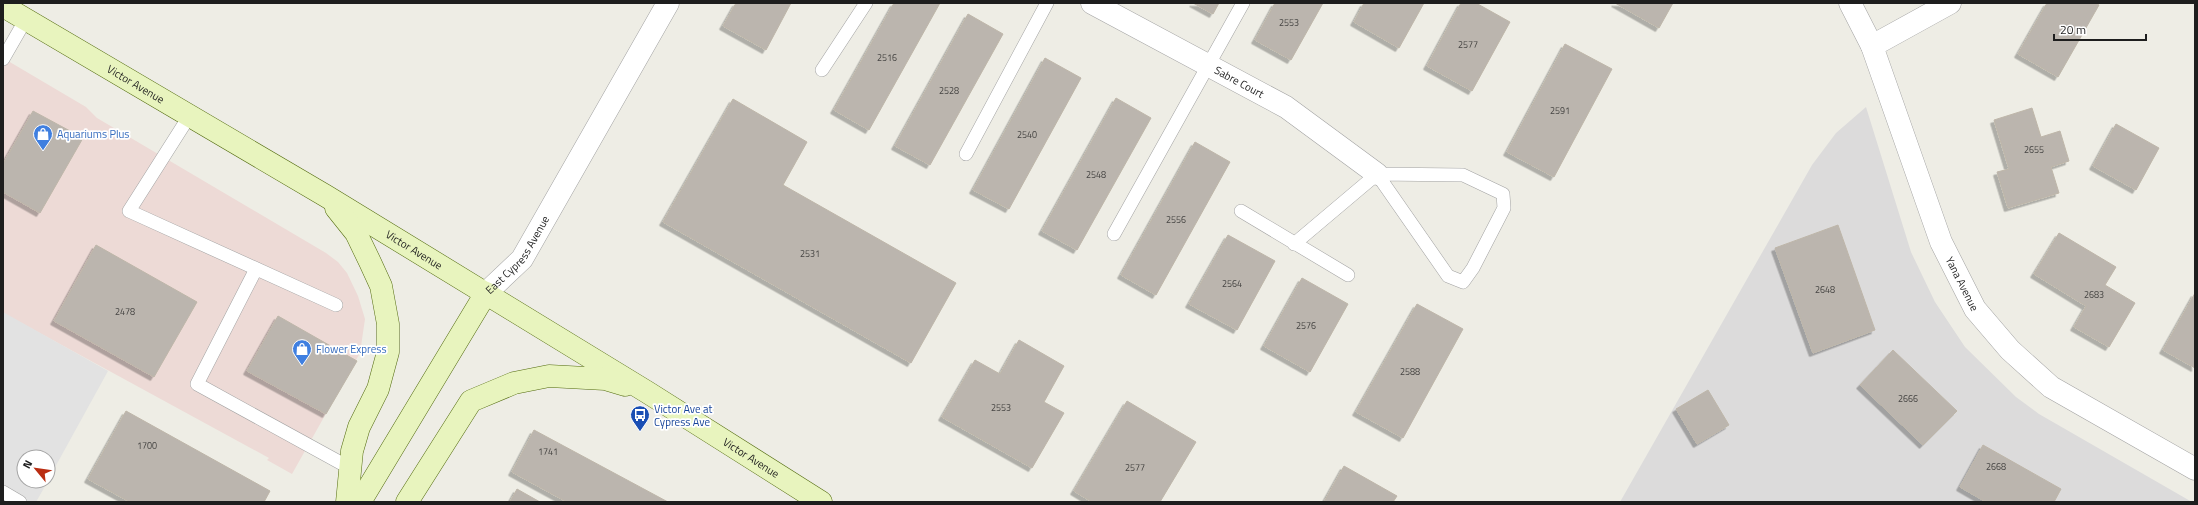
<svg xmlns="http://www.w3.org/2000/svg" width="2198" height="505" font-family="'Titillium Web',sans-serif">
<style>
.residential{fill:#dcdbdb}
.commercial{fill:#eddad6}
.parking{fill:#e2e2e2}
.building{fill:#bbb5ae;stroke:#beb6a9;filter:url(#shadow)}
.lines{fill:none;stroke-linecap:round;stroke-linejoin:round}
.service-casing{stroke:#a2a2a2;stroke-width:14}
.minor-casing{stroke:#a2a2a2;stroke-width:23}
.secondary-casing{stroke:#536b0f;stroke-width:23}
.service{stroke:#fff;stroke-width:13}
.minor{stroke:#fff;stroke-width:22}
.secondary{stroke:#e8f4be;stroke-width:22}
.labels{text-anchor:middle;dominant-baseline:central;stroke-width:3.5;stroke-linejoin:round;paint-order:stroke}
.number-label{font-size:9px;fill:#454442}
.street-label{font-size:11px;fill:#1e1e1e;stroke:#fff}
.shop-label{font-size:11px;fill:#366cbe;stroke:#fff;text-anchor:start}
.transit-label{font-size:11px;fill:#164399;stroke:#fff;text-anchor:start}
</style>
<defs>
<filter id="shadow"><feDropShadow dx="-3.5" dy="3.5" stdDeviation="0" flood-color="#0004"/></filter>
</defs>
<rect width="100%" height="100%" fill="#eeede5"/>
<path class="residential" d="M1866,107L1911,252L1935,302L1965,347L2016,397L2039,414L2192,502H1620L1812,165L1836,133Z"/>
<path class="commercial" d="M3,58L86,107L97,118L326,253L338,262L347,273L358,296L365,319L360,353L292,474L267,460L269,458L3,313Z"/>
<path class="parking" d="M3,312L108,371L48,480V457H24V481H48L36,502H3Z"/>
<g class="building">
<path d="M736,3H791L766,50L723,26Z"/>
<path d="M894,3H940L869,130L834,110Z"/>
<path d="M1193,3H1219L1213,14Z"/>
<path d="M1275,3H1323L1291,60L1255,40Z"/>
<path d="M1364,3H1424L1399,48L1354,22Z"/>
<path d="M1461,3H1476L1510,22L1472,91L1427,66Z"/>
<path d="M1615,3H1673L1659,28Z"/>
<path d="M2047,3H2095L2099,5L2058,77L2018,54Z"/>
<path d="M968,14L1003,34L930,165L895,146Z"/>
<path d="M1565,44L1612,69L1554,177L1507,152Z"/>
<path d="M1045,58L1081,78L1009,209L973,190Z"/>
<path d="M1116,98L1151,118L1077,250L1042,231Z"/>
<path d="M733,99L807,142L783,185L956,283L911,363L663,222Z"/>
<path d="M2032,108L2041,137L2060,131L2069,161L2051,167L2059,193L2008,208L1997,172L2009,169L1994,120Z"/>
<path d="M33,111L83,138L40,213L3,192V164Z"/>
<path d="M2116,124L2159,148L2136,190L2093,166Z"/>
<path d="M1195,142L1230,162L1156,295L1121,275Z"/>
<path d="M1838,225L1875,330L1813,353L1775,248Z"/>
<path d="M2059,233L2116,267L2105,285L2135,303L2109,347L2074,327L2086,306L2034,274Z"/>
<path d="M1228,235L1275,261L1237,330L1189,304Z"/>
<path d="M96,245L197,302L154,377L54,321Z"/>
<path d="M1302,278L1348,304L1310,372L1264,346Z"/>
<path d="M2195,293V368L2163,350Z"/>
<path d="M1417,304L1463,329L1403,438L1356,412Z"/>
<path d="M278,316L357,361L326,414L247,371Z"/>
<path d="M1019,340L1064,366L1044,402L1064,413L1032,468L942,417L975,360L1000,374Z"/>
<path d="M1893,350L1957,411L1923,445L1860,385Z"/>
<path d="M1708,390L1729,425L1697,444L1676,409Z"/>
<path d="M1127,401L1196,442L1160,502H1092L1074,491Z"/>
<path d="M126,411L270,491L264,502H130L88,479Z"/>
<path d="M534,430L668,502H567L512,472Z"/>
<path d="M1983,445L2061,489L2054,502H1986L1960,487Z"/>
<path d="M1344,466L1397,496L1393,502H1324Z"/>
<path d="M517,489L540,502H510Z"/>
</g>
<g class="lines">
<defs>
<g id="service">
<path d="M3,59L26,19"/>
<path d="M822,70L866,3"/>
<path d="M190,115L129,211L336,305"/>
<path d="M966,154L1047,3"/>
<path d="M1241,211L1348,275"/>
<path d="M1114,234L1243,3"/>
<path d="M1294,244L1377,174L1463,175L1503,194L1504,208L1473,268L1463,282L1448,276L1377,174"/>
<path d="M256,269L197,384L350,468"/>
<path d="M3,492L20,502"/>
</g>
<g id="minor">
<path id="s1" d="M1092,3L1286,107L1377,174"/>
<path id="s2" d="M1850,3L1872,46L1941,242L1975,309L2010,350L2051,387L2195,469"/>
<path d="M1872,46L1950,3"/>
<path id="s3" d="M486,293L522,259L668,3"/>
</g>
<g id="secondary">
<path id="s4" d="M3,6L326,196L647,392L821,502"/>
<path d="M336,208L356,233L370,262L381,286L388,324V352L378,389L359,427L352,451L347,502"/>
<path d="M360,502L486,293"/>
<path d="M407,502L471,401L514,383L549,376L605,379L625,385"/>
</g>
</defs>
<use href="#service" class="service-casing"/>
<use href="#minor" class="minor-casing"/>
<use href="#secondary" class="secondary-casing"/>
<use href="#service" class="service"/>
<use href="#minor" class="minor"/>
<use href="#secondary" class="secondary"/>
</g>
<defs>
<symbol id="shop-pin" viewBox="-11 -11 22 30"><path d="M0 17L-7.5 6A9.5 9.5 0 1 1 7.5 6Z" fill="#3f7fe0" stroke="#fff"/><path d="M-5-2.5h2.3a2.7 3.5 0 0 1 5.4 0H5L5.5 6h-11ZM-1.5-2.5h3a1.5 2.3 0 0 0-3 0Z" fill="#fff"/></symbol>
<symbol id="bus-pin" viewBox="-11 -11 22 30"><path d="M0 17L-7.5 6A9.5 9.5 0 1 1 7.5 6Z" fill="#1a4fb4" stroke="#fff"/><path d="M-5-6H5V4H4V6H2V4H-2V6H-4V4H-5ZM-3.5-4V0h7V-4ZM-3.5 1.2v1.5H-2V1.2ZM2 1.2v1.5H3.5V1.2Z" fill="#fff"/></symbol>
</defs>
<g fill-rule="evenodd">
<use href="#shop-pin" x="32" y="123" width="22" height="30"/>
<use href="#shop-pin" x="291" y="338" width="22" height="30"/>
<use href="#bus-pin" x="629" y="404" width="22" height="30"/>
</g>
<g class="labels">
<g class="number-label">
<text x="1289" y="22">2553</text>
<text x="1468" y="44">2577</text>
<text x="887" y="57">2516</text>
<text x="949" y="90">2528</text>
<text x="1560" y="110">2591</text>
<text x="1027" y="134">2540</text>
<text x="2034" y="149">2655</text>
<text x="1096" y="174">2548</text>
<text x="1176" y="219">2556</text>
<text x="810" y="253">2531</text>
<text x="1232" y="283">2564</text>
<text x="1825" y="289">2648</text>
<text x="2094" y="294">2683</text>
<text x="125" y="311">2478</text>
<text x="1306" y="325">2576</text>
<text x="1410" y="371">2588</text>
<text x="1908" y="398">2666</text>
<text x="1001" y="407">2553</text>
<text x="147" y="445">1700</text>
<text x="548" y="451">1741</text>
<text x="1996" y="466">2668</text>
<text x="1135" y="467">2577</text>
</g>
<g class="street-label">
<text stroke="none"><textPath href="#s1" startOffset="167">Sabre Court</textPath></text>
<text stroke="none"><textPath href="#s4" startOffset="154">Victor Avenue</textPath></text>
<text stroke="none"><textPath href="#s4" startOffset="478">Victor Avenue</textPath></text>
<text stroke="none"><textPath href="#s3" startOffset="50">East Cypress Avenue</textPath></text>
<text stroke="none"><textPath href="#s2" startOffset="303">Yana Avenue</textPath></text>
<text stroke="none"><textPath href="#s4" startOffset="874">Victor Avenue</textPath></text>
</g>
<g class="shop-label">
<text x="57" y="134">Aquariums Plus</text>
<text x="316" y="349">Flower Express</text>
</g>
<g class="transit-label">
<text x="654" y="409">Victor Ave at<tspan x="654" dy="13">Cypress Ave</tspan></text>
</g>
</g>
<rect width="2198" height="505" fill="none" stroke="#1e1e1e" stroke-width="8"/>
<g transform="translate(36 469) rotate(299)"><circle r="19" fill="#ffffff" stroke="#a5a5a5"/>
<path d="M0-3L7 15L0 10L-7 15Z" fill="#ba2d12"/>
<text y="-6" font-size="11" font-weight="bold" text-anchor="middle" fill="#1e1e1e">N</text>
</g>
<path d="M2054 34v6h92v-6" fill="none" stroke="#1e1e1e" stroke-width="2"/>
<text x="2060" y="34" font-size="12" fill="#1e1e1e" stroke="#ffffff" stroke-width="3" paint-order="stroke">20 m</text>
</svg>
